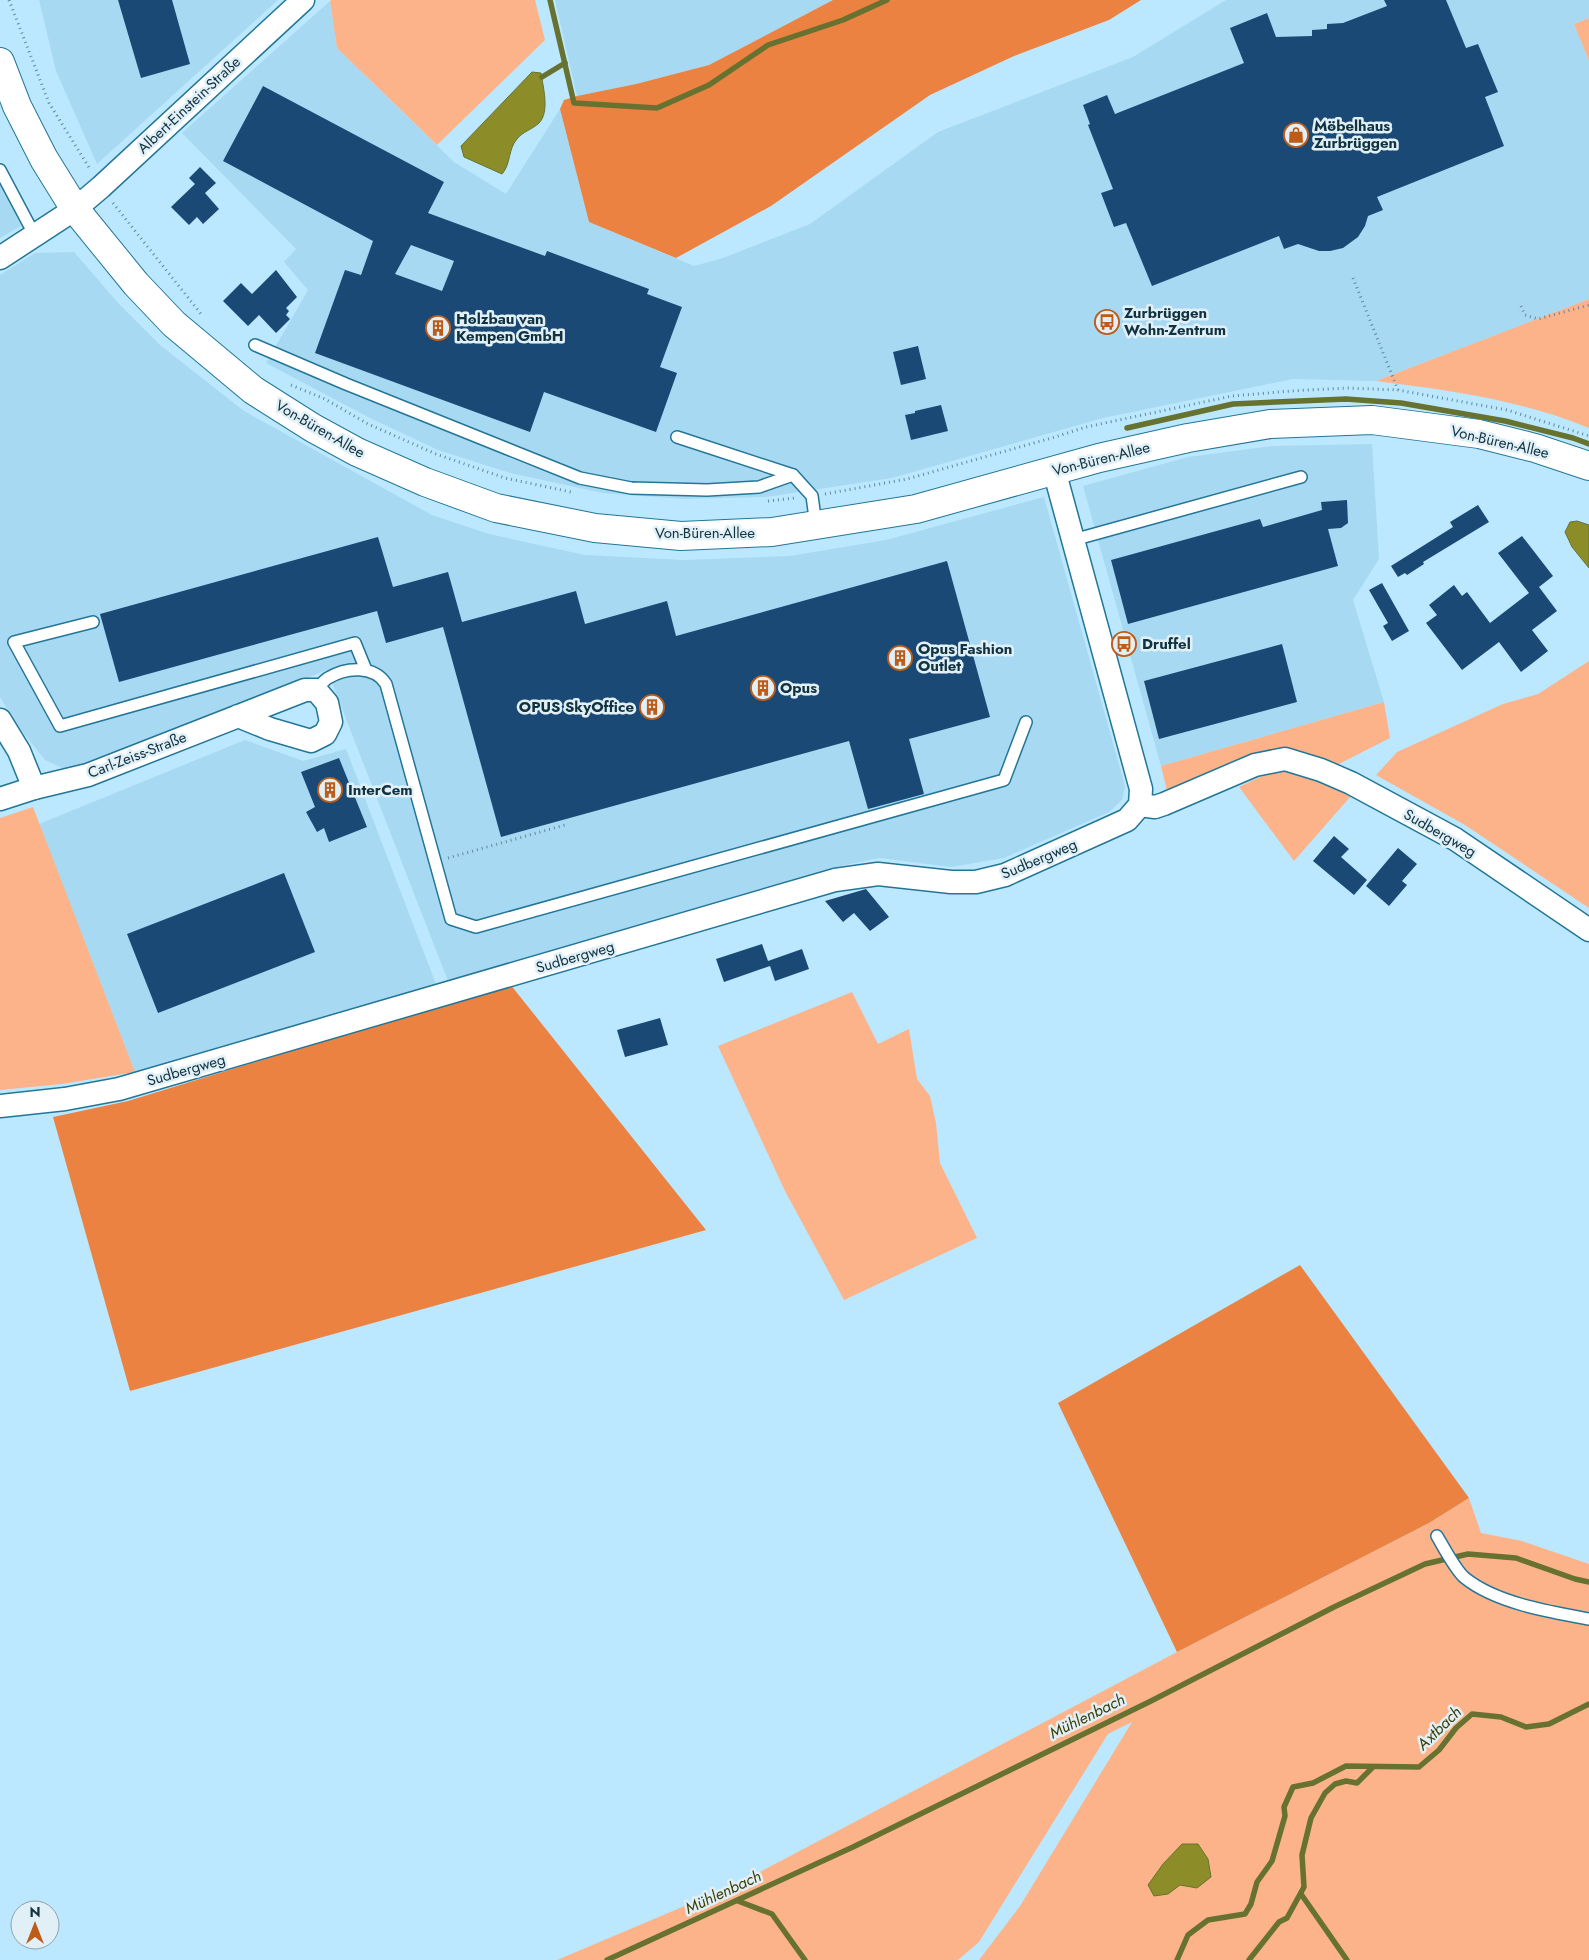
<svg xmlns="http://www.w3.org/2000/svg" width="1589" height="1960" font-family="Jost,sans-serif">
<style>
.built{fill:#a8d9f2}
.green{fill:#fdb389}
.forest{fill:#eb8242}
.water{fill:#8c8d28;stroke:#677230}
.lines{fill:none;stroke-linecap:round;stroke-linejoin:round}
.stream{stroke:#677230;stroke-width:5.5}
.building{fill:#1a4975;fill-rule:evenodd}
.service-casing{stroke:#237697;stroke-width:14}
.minor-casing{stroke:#237697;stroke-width:25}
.tertiary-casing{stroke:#237697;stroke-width:30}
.path{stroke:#62889b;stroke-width:3;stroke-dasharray:1 4;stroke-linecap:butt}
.service{stroke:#fff;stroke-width:11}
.minor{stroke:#fff;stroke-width:22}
.tertiary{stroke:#fff;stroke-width:28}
.labels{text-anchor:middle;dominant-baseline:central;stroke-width:5;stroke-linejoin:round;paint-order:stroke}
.street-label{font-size:15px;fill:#113241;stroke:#e1f0f7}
.poi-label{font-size:15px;font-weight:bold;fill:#113241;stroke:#e1f0f7;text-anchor:start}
.water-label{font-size:16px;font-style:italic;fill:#3e3f07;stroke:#e1f0f7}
</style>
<rect width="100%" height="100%" fill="#bbe8fe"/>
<g class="built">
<path d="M39,0H278L97,164L56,71Z"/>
<path d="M555,0H833L709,65L636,84L577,96Z"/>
<path d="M1226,0H1589V18L1574,24L1589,61V299L1376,381L1293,379L1103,418L892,478L766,497L682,499L603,493L510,473L438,450L370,418L266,363L308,290L284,262L296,249L182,133L330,1L337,48L454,162L506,194L560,109L589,222L694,266L723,258L810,224L938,132L1133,57Z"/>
<path d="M0,184L21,226L0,238Z"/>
<path d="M74,252L119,304L160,345L244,411L432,515L489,534L585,555L684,560L790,556L886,540L1044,497L1125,786L1122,800L1109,812L1004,858L951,867L879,858L831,868L448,981L327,670L79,768H62L45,760L16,724L0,697V275L35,253Z"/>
<path d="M1372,444L1379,559L1353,600L1384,702L1161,766L1083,486L1188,457L1272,446Z"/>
<path d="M245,740L303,761L346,749L436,984L135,1072L39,824Z"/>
</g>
<g class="green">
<path d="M332,0H535L545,40L437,145L337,48L330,1Z"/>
<path d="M1589,18V61L1574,24Z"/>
<path d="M1589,299V428C1521,400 1448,390 1376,381Z"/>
<path d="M1589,661V908L1465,825L1376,775L1397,752L1503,704L1538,694Z"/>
<path d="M1384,702L1390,738L1337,765L1286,750L1167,791L1161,766Z"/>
<path d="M1286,770L1317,779L1351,796L1294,861L1239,787L1272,771Z"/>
<path d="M33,807L135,1072L62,1084L0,1090V818Z"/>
<path d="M852,992L878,1044L909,1029L917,1079L930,1096L936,1123L940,1163L977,1238L844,1300L785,1191L718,1046Z"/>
<path d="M1469,1498L1481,1533L1522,1541L1589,1564V1960H979L1020,1906L1132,1722L1108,1734L979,1942L958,1960H557L739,1883L1177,1652L1429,1523Z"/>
</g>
<g class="forest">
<path d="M833,0H1141L1109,20L1014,56L930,95L771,206L676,258L589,222L560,109L564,100L577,96L636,84L709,65Z"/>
<path d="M510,984L706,1230L130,1391L53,1117L128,1101Z"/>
<path d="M1300,1265L1469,1498L1429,1523L1177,1652L1058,1403Z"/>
</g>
<g class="water">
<path d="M532,72L541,73C543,87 550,112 539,123C533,129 522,132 517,139C508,149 511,164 502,174L464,157L461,146Z"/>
<path d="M1577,521L1589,525V568L1572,547L1565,532L1570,522Z"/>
<path d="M1182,1844H1198L1208,1859L1211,1877L1197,1888L1180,1885L1168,1894L1154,1896L1148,1885L1163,1864Z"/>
</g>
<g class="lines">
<g class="stream">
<path d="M550,0L574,103L657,108L709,85L768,45L843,20L887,0"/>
<path d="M542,77L565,63"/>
<path d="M1127,428L1233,404L1346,399L1401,403L1505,421L1573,438L1589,444"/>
<path d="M1301,1894L1347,1960"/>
<path d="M738,1901L772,1914L805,1960"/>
<path d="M607,1960L853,1847L1151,1701L1334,1607L1425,1564L1468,1554L1516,1558L1575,1579L1589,1582"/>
<path d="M1177,1960L1188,1935L1208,1920L1245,1914L1251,1904L1257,1882L1272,1861L1285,1816L1284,1807L1293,1787L1313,1783L1346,1766L1419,1767L1439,1750L1456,1728L1472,1714L1501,1717L1526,1727L1549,1724L1589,1704"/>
<path d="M1249,1960L1279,1922L1287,1918L1304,1887L1302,1855L1311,1818L1325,1793L1335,1784L1346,1781L1357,1783L1373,1767"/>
</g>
</g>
<g class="building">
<path d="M118,0H172L190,64L141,78Z"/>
<path d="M1384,0H1446L1466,48L1478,44L1498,92L1485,97L1504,146L1377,197L1383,210L1368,216L1365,226L1358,237L1343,248L1330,251H1319L1298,244L1284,249L1279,236L1152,286L1126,223L1114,227L1101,193L1113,189L1088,125L1090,124L1083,105L1107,95L1115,114L1244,63L1230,28L1267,13L1276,37L1312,36V30L1327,29V24L1343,23L1387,6Z"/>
<path d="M263,86L444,182L428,213L545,256L547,251L649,289L647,294L682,307L660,367L677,373L656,432L544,392L530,432L315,353L345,270L361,275L373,241L223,161ZM411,245L454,261L442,291L395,274Z"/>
<path d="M200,167L216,183L205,193L219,209L203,224L197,217L189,225L171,207L195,184L189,178Z"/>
<path d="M276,270L297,297L286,308L289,311L286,315L290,319L276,333L259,315L248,326L223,301L241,283L252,294Z"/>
<path d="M918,346L926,379L901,385L893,352Z"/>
<path d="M941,405L948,431L911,440L905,415L915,413V411Z"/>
<path d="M1347,500L1348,523L1341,528L1328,529L1338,566L1128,624L1111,560L1260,519L1263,527L1322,510L1321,502Z"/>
<path d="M1478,505L1489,522L1423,562L1424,564L1407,575L1405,573L1398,577L1391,566L1453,527L1450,522Z"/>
<path d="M1522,536L1553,576L1539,587L1557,611L1532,630L1548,651L1521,672L1499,642L1462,670L1426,623L1437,615L1429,605L1454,585L1462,596L1467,592L1490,623L1529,593L1498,553Z"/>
<path d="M378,537L393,587L448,572L462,622L576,591L585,624L667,601L676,636L947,561L990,717L909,739L924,794L868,809L849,741L501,837L443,627L386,643L377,611L119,682L100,614Z"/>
<path d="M1382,583L1409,631L1392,641L1383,626L1388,623L1369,590Z"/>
<path d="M1282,644L1297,702L1159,739L1144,681Z"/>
<path d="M339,758L367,827L329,842L324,828L317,832L306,812L315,807L301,772Z"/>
<path d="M1334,836L1349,849L1341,857L1367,880L1354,895L1313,861Z"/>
<path d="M1398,848L1417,864L1402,881L1407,885L1389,906L1366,886Z"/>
<path d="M284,873L315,952L158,1013L127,934Z"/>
<path d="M866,889L889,917L870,931L854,913L843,922L825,901Z"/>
<path d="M762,944L768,961L802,949L809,969L775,981L770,966L724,982L716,959Z"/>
<path d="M660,1018L668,1045L625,1057L617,1030Z"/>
</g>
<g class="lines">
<defs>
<g id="service">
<path d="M0,170L35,236"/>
<path d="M255,345L346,384L580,478L631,488L707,490L759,487L793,475"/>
<path d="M677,437L793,475L812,496L816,525"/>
<path d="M1073,540L1301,477"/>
<path d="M93,622L14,642L60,726L355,643L366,670"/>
<path d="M316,690C320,686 323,681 328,678C346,667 374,665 386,684L451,919L476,927L1004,780L1026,722"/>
<path d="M1437,1536C1443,1546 1456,1571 1465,1578C1496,1603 1550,1612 1589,1619"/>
</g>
<g id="minor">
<path d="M0,258L75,209L101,187L303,0"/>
<path d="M0,720L19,751L34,788"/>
<path d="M0,799L34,788L88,775L305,690H316L327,703L331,722L325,734L311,741L270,729L238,716"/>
<path d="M1140,805L1155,807L1164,804L1255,765L1285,759L1321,770L1351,783L1455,839L1589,930"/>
<path d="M0,1106L65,1099L119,1089L835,880L878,874L951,882H976L1005,875L1127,820L1140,805L1141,789L1054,470"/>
</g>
<path id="tertiary" d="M0,62L17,106L44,159L75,209L136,284L174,324L253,390L313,428L357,452L425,482L496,508L595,528L681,536L772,532L916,509L1099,458L1188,438L1270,424L1372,420L1479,434L1535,448L1589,466"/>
</defs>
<use href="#service" class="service-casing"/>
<use href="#minor" class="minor-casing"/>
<use href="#tertiary" class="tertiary-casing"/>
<g class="path">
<path d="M9,0L49,103L90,169"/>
<path d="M113,203L201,314"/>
<path d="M1353,278L1398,390"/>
<path d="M1521,306L1525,315L1538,319L1589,305"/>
<path d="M291,385L325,399L368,424L436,454L505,478L571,492"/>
<path d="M825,494L907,479L1055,437L1086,427L1232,396L1291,391L1347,388L1398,390L1507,410L1589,436"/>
<path d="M768,501L795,498"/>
<path d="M448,858L565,825"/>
</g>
<use href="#service" class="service"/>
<use href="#minor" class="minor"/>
<use href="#tertiary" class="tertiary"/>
</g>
<defs>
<symbol id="shop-ring" viewBox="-11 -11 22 22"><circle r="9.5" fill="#e1f0f7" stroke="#bc5c18" stroke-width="1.5"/><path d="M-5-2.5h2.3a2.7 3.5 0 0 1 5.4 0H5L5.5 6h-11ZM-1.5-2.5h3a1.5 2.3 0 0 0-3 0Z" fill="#bc5c18"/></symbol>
<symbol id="bus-ring" viewBox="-11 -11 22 22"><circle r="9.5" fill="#e1f0f7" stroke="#bc5c18" stroke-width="1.5"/><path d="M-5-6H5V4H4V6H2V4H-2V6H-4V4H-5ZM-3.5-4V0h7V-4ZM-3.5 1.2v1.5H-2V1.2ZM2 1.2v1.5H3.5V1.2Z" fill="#bc5c18"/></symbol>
<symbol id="building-ring" viewBox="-11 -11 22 22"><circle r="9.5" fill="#e1f0f7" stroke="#bc5c18" stroke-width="1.5"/><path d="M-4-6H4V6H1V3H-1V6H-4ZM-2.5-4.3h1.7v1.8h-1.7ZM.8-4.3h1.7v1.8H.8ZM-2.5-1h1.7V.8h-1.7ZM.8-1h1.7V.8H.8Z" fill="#bc5c18"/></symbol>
</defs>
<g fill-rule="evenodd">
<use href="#shop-ring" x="1282" y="121" width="28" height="28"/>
<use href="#bus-ring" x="1093" y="308" width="28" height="28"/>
<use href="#building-ring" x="424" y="314" width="28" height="28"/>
<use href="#bus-ring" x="1110" y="630" width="28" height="28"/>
<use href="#building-ring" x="886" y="644" width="28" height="28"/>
<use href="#building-ring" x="749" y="674" width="28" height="28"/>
<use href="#building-ring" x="638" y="693" width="28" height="28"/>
<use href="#building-ring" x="316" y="776" width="28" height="28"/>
</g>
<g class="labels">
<g class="street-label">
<text transform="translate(189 105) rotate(-43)">Albert-Einstein-Straße</text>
<text transform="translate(320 429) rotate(30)">Von-Büren-Allee</text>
<text transform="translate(1500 442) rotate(13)">Von-Büren-Allee</text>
<text transform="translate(1101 459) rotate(-14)">Von-Büren-Allee</text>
<text x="705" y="533">Von-Büren-Allee</text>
<text transform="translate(137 755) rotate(-21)">Carl-Zeiss-Straße</text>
<text transform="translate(1440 833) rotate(30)">Sudbergweg</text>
<text transform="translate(1039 859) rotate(-23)">Sudbergweg</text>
<text transform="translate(575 957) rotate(-16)">Sudbergweg</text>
<text transform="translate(186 1070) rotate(-16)">Sudbergweg</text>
</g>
<g class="poi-label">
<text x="1314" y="126">Möbelhaus<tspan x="1314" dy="17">Zurbrüggen</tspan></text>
<text x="1124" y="313">Zurbrüggen<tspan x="1124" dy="17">Wohn-Zentrum</tspan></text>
<text x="456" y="319">Holzbau van<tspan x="456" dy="17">Kempen GmbH</tspan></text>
<text x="1142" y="644">Druffel</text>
<text x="918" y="649">Opus Fashion<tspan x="918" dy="17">Outlet</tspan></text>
<text x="780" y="688">Opus</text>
<text x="634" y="707" text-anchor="end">OPUS SkyOffice</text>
<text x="348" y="790">InterCem</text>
</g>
<g class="water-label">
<text transform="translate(1087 1716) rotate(-26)">Mühlenbach</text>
<text transform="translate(1439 1728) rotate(-44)">Axtbach</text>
<text transform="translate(723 1892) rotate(-25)">Mühlenbach</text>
</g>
</g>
<g transform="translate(35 1925)"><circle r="24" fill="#e1f0f7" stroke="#8ea4ae"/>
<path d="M0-4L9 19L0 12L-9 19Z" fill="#bc5c18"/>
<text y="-8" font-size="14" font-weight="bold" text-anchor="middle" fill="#113241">N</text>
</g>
</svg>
